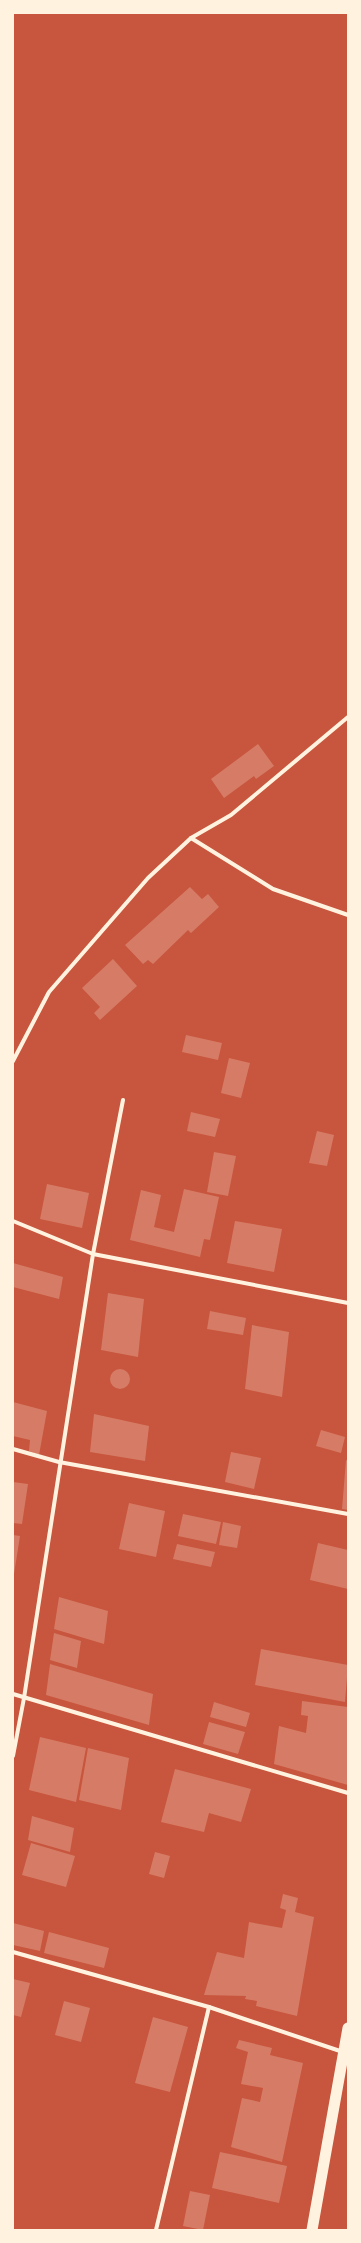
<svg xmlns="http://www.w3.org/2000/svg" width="361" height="2243" font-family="'DejaVu Sans',sans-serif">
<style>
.building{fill:#d67c66}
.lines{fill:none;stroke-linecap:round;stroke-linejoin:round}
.minor{stroke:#fff3e0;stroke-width:4}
.trunk{stroke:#fff3e0;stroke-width:11}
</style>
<rect width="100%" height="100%" fill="#c8553d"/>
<g class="building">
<path d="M258,744L274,766L256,779L254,776L224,798L211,779Z"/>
<path d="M190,887L202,899L208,894L219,907L191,933L188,930L153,964L148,960L143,964L125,945Z"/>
<path d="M113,959L137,986L100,1020L94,1013L100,1007L82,988Z"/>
<path d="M186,1035L222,1043L218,1060L182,1052Z"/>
<path d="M229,1058L250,1063L241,1098L221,1093Z"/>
<path d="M191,1112L220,1119L215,1137L187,1131Z"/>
<path d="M317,1131L334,1135L327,1166L309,1163Z"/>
<path d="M214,1152L236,1156L228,1196L207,1192Z"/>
<path d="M47,1184L89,1193L82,1228L40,1219Z"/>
<path d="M184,1189L219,1197L210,1240L204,1239L200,1257L130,1240L141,1190L161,1195L154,1227L174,1232Z"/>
<path d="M235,1221L282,1229L274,1272L227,1263Z"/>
<path d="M13,1263L63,1277L59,1299L13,1287Z"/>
<path d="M108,1293L144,1299L138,1357L101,1350Z"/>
<path d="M210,1311L246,1318L243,1335L207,1329Z"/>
<path d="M252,1325L289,1332L282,1397L245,1389Z"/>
<circle cx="120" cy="1379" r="10"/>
<path d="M13,1402L47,1411L39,1455L29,1451L30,1440L13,1436Z"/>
<path d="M94,1414L149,1426L145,1461L90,1452Z"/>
<path d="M321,1430L345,1437L341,1453L316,1446Z"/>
<path d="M231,1452L261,1458L254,1489L225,1482Z"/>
<path d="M346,1460L348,1461V1510L342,1509Z"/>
<path d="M13,1482L28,1484L22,1524L13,1523Z"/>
<path d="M129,1503L165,1511L156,1557L119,1549Z"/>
<path d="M183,1514L221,1522L216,1544L178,1536Z"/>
<path d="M223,1522L241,1526L237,1548L219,1545Z"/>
<path d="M13,1535L20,1536L14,1574H13Z"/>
<path d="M318,1543L348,1550V1589L310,1580Z"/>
<path d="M177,1544L215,1552L211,1567L173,1559Z"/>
<path d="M59,1597L108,1611L104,1644L54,1629Z"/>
<path d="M54,1633L81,1641L77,1668L50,1660Z"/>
<path d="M261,1649L348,1665L345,1702L255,1685Z"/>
<path d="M50,1664L153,1694L149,1725L46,1695Z"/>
<path d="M302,1701L348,1707V1785L274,1764L279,1726L306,1733L308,1716L301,1715Z"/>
<path d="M214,1702L250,1713L246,1727L210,1717Z"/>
<path d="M209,1722L245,1732L238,1754L203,1744Z"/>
<path d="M40,1737L86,1748L76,1802L29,1790Z"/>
<path d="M88,1748L129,1758L121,1810L79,1800Z"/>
<path d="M175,1769L251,1789L241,1822L209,1813L204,1832L161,1822Z"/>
<path d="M32,1816L74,1828L70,1852L28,1840Z"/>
<path d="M31,1843L75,1856L66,1887L22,1875Z"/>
<path d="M155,1852L170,1856L164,1878L149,1874Z"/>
<path d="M283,1894L298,1898L295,1912L314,1917L297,2016L256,2006L257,2001L245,1999L246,1996L204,1995L217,1952L244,1958L249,1922L282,1928L286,1910L280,1908Z"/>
<path d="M13,1923L44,1931L40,1951L13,1945Z"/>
<path d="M49,1932L109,1948L104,1968L44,1953Z"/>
<path d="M13,1979L30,1983L21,2017L13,2015Z"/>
<path d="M64,2001L90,2008L81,2042L55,2035Z"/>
<path d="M153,2017L188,2027L170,2092L135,2083Z"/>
<path d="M239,2040L272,2048L270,2055L303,2063L282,2162L231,2147L242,2098L260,2102L263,2088L241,2084L248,2052L236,2048Z"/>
<path d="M220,2152L287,2166L279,2203L212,2188Z"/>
<path d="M190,2191L210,2195L203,2230L183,2226Z"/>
</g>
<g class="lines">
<g class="minor">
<path d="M191,838L273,889L348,915"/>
<path d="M13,1061L49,992L148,878L191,838L231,815L348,717"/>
<path d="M13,1221L93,1254L348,1303"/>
<path d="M13,1449L59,1462L348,1514"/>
<path d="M13,1694L348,1793"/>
<path d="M13,1756L24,1698L93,1254L123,1100"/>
<path d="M13,1952L209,2007L343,2052"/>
<path d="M156,2230L209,2007"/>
</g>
<path class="trunk" d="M312,2230L348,2028"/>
</g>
<rect width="361" height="2243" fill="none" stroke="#fff3e0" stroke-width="28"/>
</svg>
